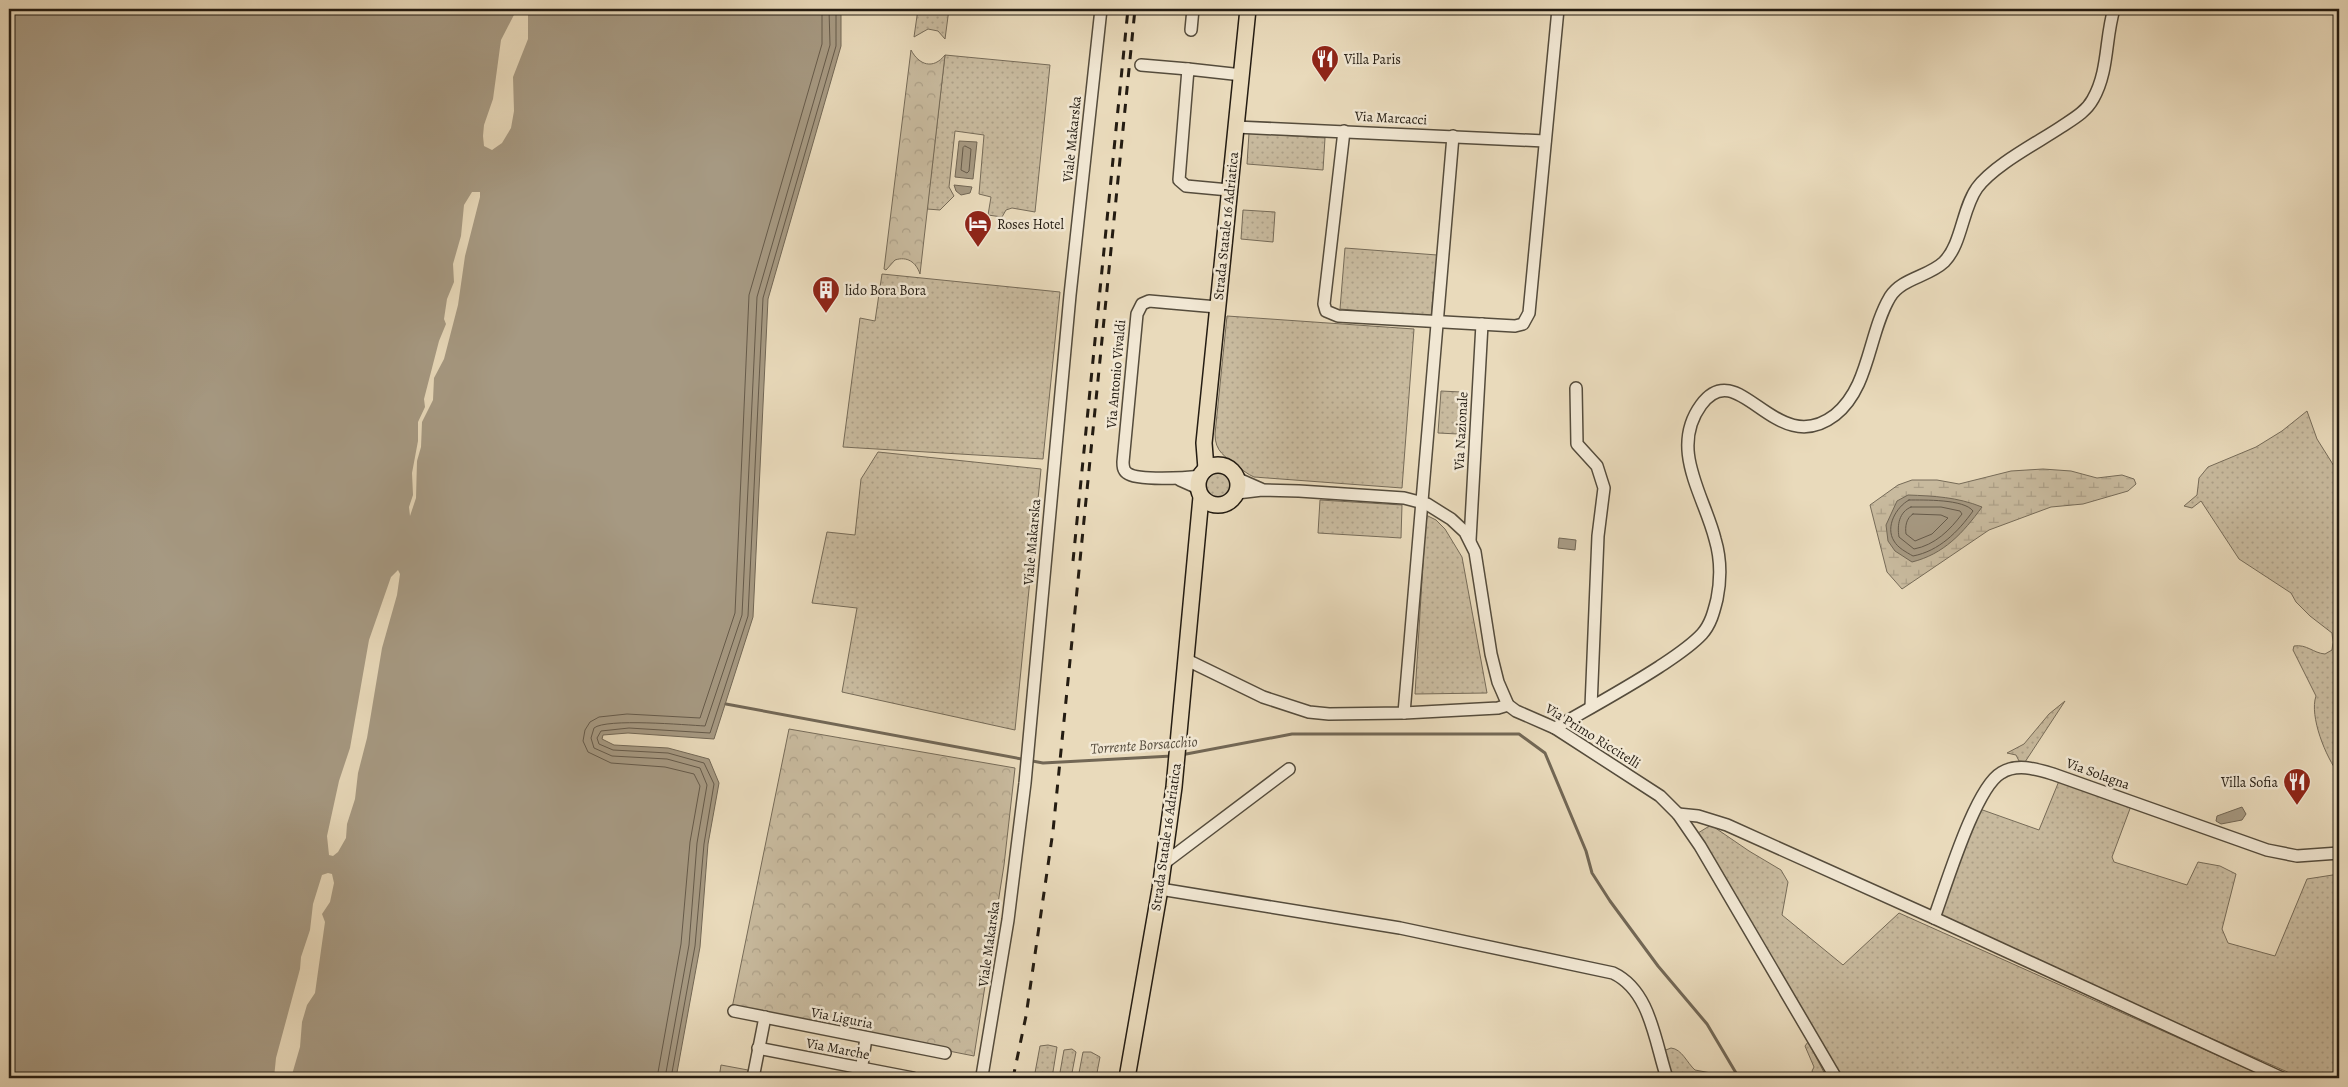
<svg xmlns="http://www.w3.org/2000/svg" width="2348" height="1087" font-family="Alegreya,serif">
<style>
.grass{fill:url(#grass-dots);stroke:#766b58}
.forest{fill:url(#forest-crowns);stroke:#766b58}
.wetland{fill:url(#wetland-marsh);stroke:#766b58}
.water{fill:#a69982;stroke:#726755}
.pier{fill:#e9dabb}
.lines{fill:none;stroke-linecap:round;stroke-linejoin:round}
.shore{stroke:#655a4a;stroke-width:1}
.stream{stroke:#726755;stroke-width:3}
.minor-casing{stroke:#554c3c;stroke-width:14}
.major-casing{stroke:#241c12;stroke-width:18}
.minor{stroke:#f1e7d3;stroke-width:11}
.major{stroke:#e9dabb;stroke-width:15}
.rail{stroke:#241c12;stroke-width:3;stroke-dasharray:9 9;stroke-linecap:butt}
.labels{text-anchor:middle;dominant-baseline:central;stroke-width:5;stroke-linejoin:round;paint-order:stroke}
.poi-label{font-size:14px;fill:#241c12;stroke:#f1e7d3;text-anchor:start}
.street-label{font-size:14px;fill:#241c12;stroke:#f1e7d3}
.water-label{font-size:15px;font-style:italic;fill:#584e3f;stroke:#f1e7d3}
</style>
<defs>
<pattern id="grass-dots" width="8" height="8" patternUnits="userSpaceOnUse" patternTransform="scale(1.25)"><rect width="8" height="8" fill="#c8ba9e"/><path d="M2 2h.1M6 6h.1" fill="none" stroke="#ac9f87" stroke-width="1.8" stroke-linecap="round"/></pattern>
<pattern id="forest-crowns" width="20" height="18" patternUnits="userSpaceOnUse" patternTransform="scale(1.25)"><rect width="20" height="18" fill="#c8ba9e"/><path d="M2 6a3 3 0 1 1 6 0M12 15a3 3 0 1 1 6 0" fill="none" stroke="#ac9f87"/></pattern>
<pattern id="wetland-marsh" width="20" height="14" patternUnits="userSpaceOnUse" patternTransform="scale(1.25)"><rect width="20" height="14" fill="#c8ba9e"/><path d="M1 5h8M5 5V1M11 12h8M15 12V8" fill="none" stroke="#ac9f87"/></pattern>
</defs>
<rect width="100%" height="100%" fill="#e9dabb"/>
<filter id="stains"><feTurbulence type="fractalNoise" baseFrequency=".004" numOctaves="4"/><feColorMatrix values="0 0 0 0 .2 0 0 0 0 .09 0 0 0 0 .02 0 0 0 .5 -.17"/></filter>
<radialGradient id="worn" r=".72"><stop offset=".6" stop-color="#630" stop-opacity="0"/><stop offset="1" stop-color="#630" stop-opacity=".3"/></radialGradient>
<g class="grass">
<path d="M918,9H949L945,39L938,31L928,29L914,37Z"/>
<path d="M945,55L1050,65L1035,212L1012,208L1006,210L1002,217L988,215L991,197L979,194L984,135L955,131L949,187L954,196L940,210L927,209Z"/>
<path d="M1249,133L1325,138L1323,170L1247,164Z"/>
<path d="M1243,210L1275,212L1273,242L1241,239Z"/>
<path d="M1345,248L1437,255L1431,317L1340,309Z"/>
<path d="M882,274L1060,292L1043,459L843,447L860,318L875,321Z"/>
<path d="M1227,316L1414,329L1402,488L1254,477C1247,474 1243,470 1237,466C1225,456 1215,452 1215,434Z"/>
<path d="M1441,391L1461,392L1458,434L1438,433Z"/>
<path d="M2307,411L2317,439L2339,474V774C2326,758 2309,716 2316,696L2293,650L2294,646C2307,644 2313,653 2325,654L2332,650L2333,642L2332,633L2310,616L2296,602L2291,593L2239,559L2201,501L2192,508L2184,506L2197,495L2199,478L2208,467L2256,447L2282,431Z"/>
<path d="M878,452L1041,469L1015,730L842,692L857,608L812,603L827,532L855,535L861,479Z"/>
<circle cx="1218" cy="485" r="14"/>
<path d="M1320,500L1402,505L1401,538L1318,533Z"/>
<path d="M1426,515L1436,520L1445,529L1462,557L1487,693L1415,694Z"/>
<path d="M2065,701L2025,762L2019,761L2016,755L2007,753L2024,744L2049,714Z"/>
<path d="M2059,781L2131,806L2112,857L2114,862L2187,885L2198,862L2220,866L2236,874L2222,929L2228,943L2275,956L2307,879L2339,874V1078H2301L1937,917L1977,808L2039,830Z"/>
<path d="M1711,825L1749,851L1781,870L1788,882L1782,915L1843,965L1899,913L2268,1078H1840L1698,833Z"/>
<path d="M1808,1042L1827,1078H1814L1812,1071L1814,1067L1805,1046Z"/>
<path d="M1048,1045L1057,1047L1052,1078H1034L1040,1046Z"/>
<path d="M1671,1048C1682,1049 1687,1063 1695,1070L1711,1073L1714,1078H1671L1663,1051Z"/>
<path d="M1072,1049L1076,1052L1071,1078H1059L1064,1050Z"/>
<path d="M1083,1052H1091L1100,1057L1096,1078H1078Z"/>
</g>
<g class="forest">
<path d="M911,50C919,65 933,70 945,55L920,274C916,262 907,256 895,260L886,270L884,269Z"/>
<path d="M789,729L1015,768L1004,865L974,1056L732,1008Z"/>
<path d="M721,1065L748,1070L747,1078H719Z"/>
</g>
<path class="wetland" d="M2043,469L2071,471L2097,478L2122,475L2134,479L2136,484L2128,491L2083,504L2051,507L1989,530L1902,589L1887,572L1870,505L1898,485L1912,480H1937L1959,484L2011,471Z"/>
<g class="water">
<path d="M9,9H841V46L768,299L753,617L714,739L628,733L603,735L602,739L614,745L668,748L709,759L719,783L708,844L700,947L676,1078H9Z"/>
<path d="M959,141L977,142L973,179L955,177Z"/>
<path d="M954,185L972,187L970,193L961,195L956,191Z"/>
<path d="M1908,495C1934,496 1957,497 1982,507C1963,533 1944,554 1912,562L1895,551L1888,541L1886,525L1897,501Z"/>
<path d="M1559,538L1576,540L1575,550L1558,548Z"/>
<path d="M2242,807L2246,814L2242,820L2221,824L2216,821L2217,816Z"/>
</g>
<g class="pier">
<path d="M517,9H528V39L513,77L514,111L511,128L502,143L492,150L484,146L483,136L484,125L493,99L501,40Z"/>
<path d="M472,192H480V197L465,256L458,305L444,359L434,378L433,400L422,422L421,447L417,461L416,498L410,516L409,507L413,495L412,473L418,441V422L425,407L424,399L439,341L446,324L444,319L447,299L454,282L453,264L461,236L464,205Z"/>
<path d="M398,570L400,574L397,595L382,648L367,738L358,773L355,799L347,824L346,838L338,852L333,856L329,855L327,836L339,781L350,748L369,640L391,577Z"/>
<path d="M328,873L332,874L334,883L330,902L322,914L325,922L315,993L307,1005L302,1022L300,1047L291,1078H274L276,1058L300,969L301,957L310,930L313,904L322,875Z"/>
</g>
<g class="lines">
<g class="shore">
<path d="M965,146L971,149L969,171L967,173L961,170L963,148Z"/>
<path d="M1909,500C1924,500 1964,499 1973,511C1958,532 1939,551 1913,556C1906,552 1898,548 1894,541C1885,527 1896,507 1909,500Z"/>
<path d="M1911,507H1941L1960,511L1962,514C1950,530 1935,545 1914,549L1899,537C1897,525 1899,512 1911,507Z"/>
<path d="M1913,514L1941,515L1948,518L1932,534L1915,541L1906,534C1905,527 1906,518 1913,514Z"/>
<path d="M657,1078L681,944L690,842L700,786L694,774L665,767L611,763L588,752L583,741L585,730L590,722L599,717L627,714L700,718L735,613L749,295L822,44V9"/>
<path d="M665,1078L689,945L697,843L707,785L700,768L667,759L612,756L594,748L591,738L594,728C606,718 686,725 705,726L742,615L757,297L830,45L829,9"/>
<path d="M671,1078L695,946L704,844L714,784L704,763L668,753L613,750L599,744L597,738L601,731L629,728L710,733L748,616L763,298L836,46V9"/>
</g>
<g class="stream">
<path d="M726,704L1043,763L1172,756"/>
<path d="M1181,755L1292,734H1519L1545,753L1586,851L1592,873L1610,901L1658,966L1707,1024L1739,1078"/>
</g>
<defs>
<g id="minor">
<path d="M1191,30L1193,9"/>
<path d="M1141,65L1188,69"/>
<path d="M1236,127L1545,141"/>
<path d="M1344,131L1324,304L1326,311L1338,316L1515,326L1523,324L1529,313L1558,9"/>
<path d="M1229,190L1186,186L1179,180L1188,69L1242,75"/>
<path d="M1576,388L1577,444L1597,466L1604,488L1598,536L1591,707"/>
<path d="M1200,476C1186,478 1137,481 1127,473C1123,470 1123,466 1123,462L1137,314L1142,304L1149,301L1217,307"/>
<path d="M1236,478L1261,489"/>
<path d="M1180,480L1198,488"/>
<path d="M1237,493L1262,490L1299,491L1404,498L1427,504L1451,519L1465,532L1475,552L1491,654L1498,682L1508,705L1516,711L1555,728L1660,796L1678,814L1700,846L1836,1078"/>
<path d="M1470,540L1482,324"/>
<path d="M1187,660L1263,697L1309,712L1329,714L1404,713L1498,708L1508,705"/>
<path d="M1404,713L1453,136"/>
<path d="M1555,728C1590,708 1625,689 1659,667C1674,657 1690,647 1702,634C1711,624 1714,611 1717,599C1721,579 1721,559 1715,539C1704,495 1669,449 1701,405C1739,353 1775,461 1835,415C1870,387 1868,334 1890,297C1902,278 1928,277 1944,262C1962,244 1962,209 1977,188C1994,165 2037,143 2061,127C2073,119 2086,112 2093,99C2109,71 2105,38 2114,9"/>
<path d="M1678,814L1698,816L1727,825L1934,918L2282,1078"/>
<path d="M1163,864L1289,769"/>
<path d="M1160,889L1400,928L1613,973C1651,991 1655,1043 1667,1078"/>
<path d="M1934,918C1946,886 1975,788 2001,773C2017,763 2036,769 2053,774L2267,850L2297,856L2339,853"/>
<path d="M734,1011L945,1053"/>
<path d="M758,1048L913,1078"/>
<path d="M982,1076L1008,920L1025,783L1070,295L1101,9"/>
<path d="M753,1078L765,1017"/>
<path d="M860,1078L866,1038"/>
</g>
<g id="major">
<circle cx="1218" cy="485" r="20"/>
<path d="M1206,469L1204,443L1248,9"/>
<path d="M1127,1078L1160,889L1174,787L1201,497"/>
</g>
</defs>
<use href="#minor" class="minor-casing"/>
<use href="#major" class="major-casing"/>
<use href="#minor" class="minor"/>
<use href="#major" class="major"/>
<g class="rail">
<path d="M1073,561L1128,9"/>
<path d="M1013,1078L1026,1016L1053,831L1135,9"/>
</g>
</g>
<defs>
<symbol id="restaurant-pin" viewBox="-11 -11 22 30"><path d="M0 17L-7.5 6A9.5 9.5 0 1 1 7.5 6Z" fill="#8f2418" stroke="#f1e7d3"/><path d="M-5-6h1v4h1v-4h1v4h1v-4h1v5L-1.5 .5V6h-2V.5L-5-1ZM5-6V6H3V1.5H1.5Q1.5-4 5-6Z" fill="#fff"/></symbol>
<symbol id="hotel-pin" viewBox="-11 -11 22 30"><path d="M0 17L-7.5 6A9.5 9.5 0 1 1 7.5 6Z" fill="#8f2418" stroke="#f1e7d3"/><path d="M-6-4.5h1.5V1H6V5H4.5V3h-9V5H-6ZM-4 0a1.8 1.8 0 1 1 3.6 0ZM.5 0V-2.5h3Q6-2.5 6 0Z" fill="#fff"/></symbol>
<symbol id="building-pin" viewBox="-11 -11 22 30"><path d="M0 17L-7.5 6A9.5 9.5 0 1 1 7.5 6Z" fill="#8f2418" stroke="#f1e7d3"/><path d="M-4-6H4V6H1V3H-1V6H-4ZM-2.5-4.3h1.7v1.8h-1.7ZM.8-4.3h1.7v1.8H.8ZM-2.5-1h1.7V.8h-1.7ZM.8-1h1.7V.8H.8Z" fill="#fff"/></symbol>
</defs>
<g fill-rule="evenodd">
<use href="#restaurant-pin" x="1309" y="43" width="32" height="43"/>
<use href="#hotel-pin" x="962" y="208" width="32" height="43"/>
<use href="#building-pin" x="810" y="274" width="32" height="43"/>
<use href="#restaurant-pin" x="2281" y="766" width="32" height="43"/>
</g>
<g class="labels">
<g class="poi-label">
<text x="1344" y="59">Villa Paris</text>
<text x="997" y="224">Roses Hotel</text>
<text x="845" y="290">lido Bora Bora</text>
<text x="2278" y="782" text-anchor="end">Villa Sofia</text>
</g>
<g class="street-label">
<text transform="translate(1391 118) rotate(3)">Via Marcacci</text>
<text transform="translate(1072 139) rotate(-84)">Viale Makarska</text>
<text transform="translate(1226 226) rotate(-84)">Strada Statale 16 Adriatica</text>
<text transform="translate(1116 374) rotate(-85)">Via Antonio Vivaldi</text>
<text transform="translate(1461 431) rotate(-87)">Via Nazionale</text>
<text transform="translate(1032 542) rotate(-85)">Viale Makarska</text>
<text transform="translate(1593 736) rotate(32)">Via Primo Riccitelli</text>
<text transform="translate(2098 774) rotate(20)">Via Solagna</text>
<text transform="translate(1166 837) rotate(-82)">Strada Statale 16 Adriatica</text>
<text transform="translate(989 944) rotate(-82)">Viale Makarska</text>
<text transform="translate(842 1018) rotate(11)">Via Liguria</text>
<text transform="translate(838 1049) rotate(11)">Via Marche</text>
</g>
<g class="water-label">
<text transform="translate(1144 745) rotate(-4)">Torrente Borsacchio</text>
</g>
</g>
<rect width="2348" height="1087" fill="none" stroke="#e9dabb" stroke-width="30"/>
<rect x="10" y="10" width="2328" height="1067" fill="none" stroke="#241c12" stroke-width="2.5"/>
<rect x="15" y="15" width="2318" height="1057" fill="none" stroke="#241c12"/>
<rect width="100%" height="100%" filter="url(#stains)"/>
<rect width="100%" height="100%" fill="url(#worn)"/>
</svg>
